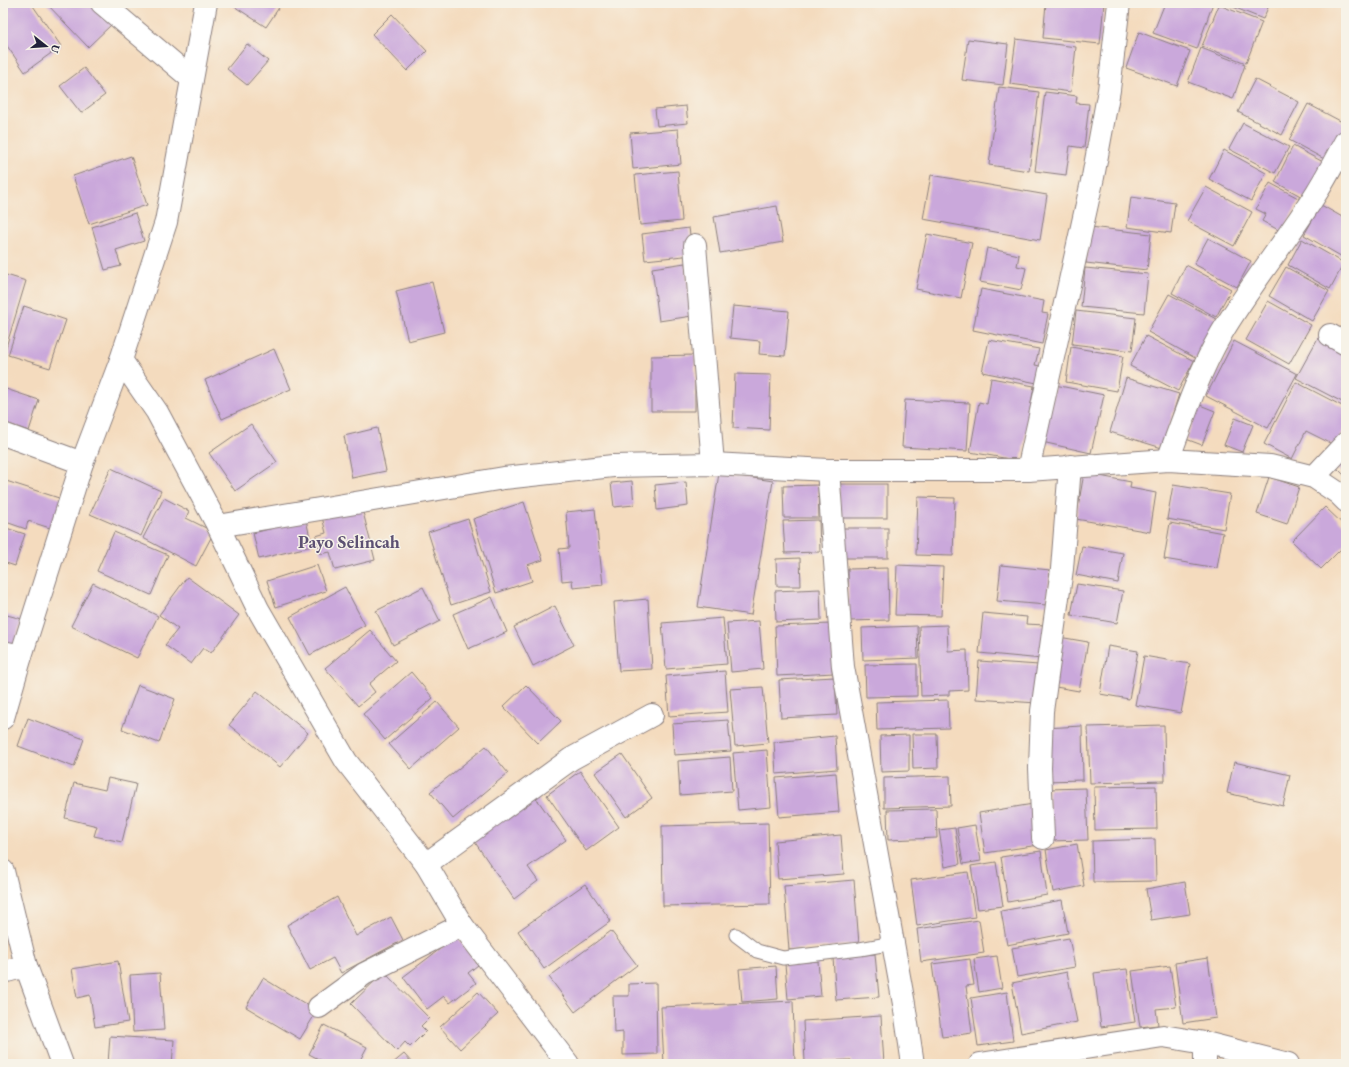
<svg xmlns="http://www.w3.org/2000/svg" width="1349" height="1067" font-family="'EB Garamond',serif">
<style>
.building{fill:#caa8db}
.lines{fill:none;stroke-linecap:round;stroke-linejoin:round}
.lane-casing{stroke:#8b7e7c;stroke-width:15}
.street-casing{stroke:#8b7e7c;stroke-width:24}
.lane{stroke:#fff;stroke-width:13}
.street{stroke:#fff;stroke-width:22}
.labels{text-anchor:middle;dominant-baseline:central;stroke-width:3;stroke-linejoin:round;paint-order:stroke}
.quarter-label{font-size:18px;font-weight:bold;fill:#5d5173;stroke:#f7f3e8}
</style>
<rect width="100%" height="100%" fill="#f7f3e8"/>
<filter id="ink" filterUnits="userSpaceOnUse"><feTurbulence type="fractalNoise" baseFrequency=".025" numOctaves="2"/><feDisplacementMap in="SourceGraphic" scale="8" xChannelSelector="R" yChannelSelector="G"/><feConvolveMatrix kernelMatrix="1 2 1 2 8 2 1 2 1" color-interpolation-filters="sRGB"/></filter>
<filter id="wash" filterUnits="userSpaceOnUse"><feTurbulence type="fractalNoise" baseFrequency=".012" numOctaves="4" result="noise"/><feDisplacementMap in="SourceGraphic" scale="16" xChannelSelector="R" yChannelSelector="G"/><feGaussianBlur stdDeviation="0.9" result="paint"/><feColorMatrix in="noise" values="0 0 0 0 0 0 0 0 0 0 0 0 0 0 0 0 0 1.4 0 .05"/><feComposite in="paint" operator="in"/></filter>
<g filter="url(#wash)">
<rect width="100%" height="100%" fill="#f4dbbe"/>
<g id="blocks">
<g class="building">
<path d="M3,3H31L61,46L25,72L3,40Z"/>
<path d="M48,3H92L112,24L88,47L47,4Z"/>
<path d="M229,3H282L266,27Z"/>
<path d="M1046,3H1104L1100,44L1043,38Z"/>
<path d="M1165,3H1213L1197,49L1153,33Z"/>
<path d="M1223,3H1270L1263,19Z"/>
<path d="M1219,5L1262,22L1246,63L1202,46Z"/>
<path d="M392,14L427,51L407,71L372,34Z"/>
<path d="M1139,32L1190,51L1177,86L1126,68Z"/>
<path d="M968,39L1008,44L1003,85L962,80Z"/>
<path d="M1016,39L1076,47L1071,92L1010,84Z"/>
<path d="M247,44L268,61L247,85L227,69Z"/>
<path d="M1201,48L1245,65L1233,99L1188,82Z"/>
<path d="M84,68L105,95L81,113L60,86Z"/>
<path d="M1255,79L1299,102L1282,135L1238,112Z"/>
<path d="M999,87L1039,92L1029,171L989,165Z"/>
<path d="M1045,92L1077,96L1076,103L1089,104L1084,148L1070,146L1066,175L1035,171Z"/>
<path d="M1308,104L1346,124V127L1328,161L1289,140Z"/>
<path d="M686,106L688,123L657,126L655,109Z"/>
<path d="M1243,123L1289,147L1275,173L1229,149Z"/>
<path d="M678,129L681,164L633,169L630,133Z"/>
<path d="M1293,146L1325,163L1306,199L1275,182Z"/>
<path d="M1224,150L1266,173L1251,201L1209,179Z"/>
<path d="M131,156L147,205L89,224L73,176Z"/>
<path d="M678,171L682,221L640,225L635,175Z"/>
<path d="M931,175L1047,195L1040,240L923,219Z"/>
<path d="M1270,183L1300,199L1282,232L1262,221L1266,214L1256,209Z"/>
<path d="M1206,187L1252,212L1234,246L1187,221Z"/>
<path d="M1131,197L1175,203L1171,233L1127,227Z"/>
<path d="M1321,205L1344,218L1346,214V259L1304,235Z"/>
<path d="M777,206L783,242L720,253L714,217Z"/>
<path d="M135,213L144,241L116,250L121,266L105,270L92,227Z"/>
<path d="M1090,227L1151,234L1147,270L1086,263Z"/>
<path d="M689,228L693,255L645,260L642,234Z"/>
<path d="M927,234L972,243L961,298L916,289Z"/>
<path d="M1208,238L1251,261L1237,287L1194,264Z"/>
<path d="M1302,239L1344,263L1330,289L1288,265Z"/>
<path d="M987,248L1019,255L1017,266L1026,268L1021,290L980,282Z"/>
<path d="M685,263L692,316L659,321L652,268Z"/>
<path d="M1186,265L1231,289L1216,317L1172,293Z"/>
<path d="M1286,267L1329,291L1312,321L1269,296Z"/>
<path d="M1085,268L1148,274L1144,313L1081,307Z"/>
<path d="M3,274L26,281L3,357Z"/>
<path d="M432,282L444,332L408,341L396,291Z"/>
<path d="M981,289L1044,301L1042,313L1048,314L1042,344L973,330Z"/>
<path d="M1169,294L1218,320L1197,359L1148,332Z"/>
<path d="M1268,301L1311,325L1289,364L1246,340Z"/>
<path d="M24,306L66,320L50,368L8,355Z"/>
<path d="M733,306L789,311L785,356L759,354L760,341L730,338Z"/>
<path d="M1076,311L1136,318L1132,351L1072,344Z"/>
<path d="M1146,336L1194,361L1178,391L1130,366Z"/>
<path d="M1318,338L1346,352V404L1296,378Z"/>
<path d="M989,340L1039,349L1035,365L1040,366L1037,383L982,372Z"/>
<path d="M1234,341L1297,374L1268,428L1206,396Z"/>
<path d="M1071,347L1123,356L1117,391L1066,382Z"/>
<path d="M274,349L291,389L222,419L205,380Z"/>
<path d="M695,355V411H651V356Z"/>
<path d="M735,374L771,375L769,430L733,428Z"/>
<path d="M991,378L1034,386L1021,461L970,452L979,402L987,404Z"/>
<path d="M1126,378L1179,394L1162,448L1110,432Z"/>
<path d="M1296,382L1346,408V426L1336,446L1306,431L1292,459L1264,444Z"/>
<path d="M1055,385L1104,395L1091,453L1042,442Z"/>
<path d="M3,388L39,400L29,431L3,422Z"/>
<path d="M905,400L970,403L967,451L902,447Z"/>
<path d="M1200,405L1215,411L1202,445L1186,439Z"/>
<path d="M1235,418L1253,425L1242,452L1224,445Z"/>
<path d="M251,424L277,462L235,491L209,453Z"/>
<path d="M377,428L386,471L352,478L344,436Z"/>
<path d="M1346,450V477L1332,463Z"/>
<path d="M111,468L161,491L141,536L90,514Z"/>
<path d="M719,473L773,481L751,615L698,607Z"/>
<path d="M1084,473L1131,482L1130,488L1156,493L1150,532L1076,519Z"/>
<path d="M1269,477L1299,487L1287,524L1257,514Z"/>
<path d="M3,480L62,499L53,529L28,521L26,529L3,521Z"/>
<path d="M632,481L634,505L614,507L611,483Z"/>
<path d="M686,482L688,506L657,510L655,485Z"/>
<rect x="839" y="484" width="48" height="34"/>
<path d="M818,485L819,518H784L783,486Z"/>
<path d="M1173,485L1230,494L1224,529L1167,519Z"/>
<path d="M918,497L955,498L953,556L916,555Z"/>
<path d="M164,498L189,511L186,518L214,532L196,566L143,538Z"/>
<path d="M524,502L543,560L527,565L532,581L496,593L473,519Z"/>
<path d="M1325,507L1346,527V544L1321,569L1292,541Z"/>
<path d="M362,508L375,560L335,570L330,552L321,554L316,536L326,533L322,517Z"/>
<path d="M595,509L603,585L573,588L572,580L562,581L559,549L569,548L566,512Z"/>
<path d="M468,519L491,592L451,605L428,532Z"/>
<path d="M306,520L312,546L259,559L253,533Z"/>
<path d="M819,520L820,552L785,553L783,521Z"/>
<path d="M1170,523L1223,533L1217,568L1164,559Z"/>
<path d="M3,527L25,534L15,566L3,562Z"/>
<rect x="843" y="528" width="45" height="30"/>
<path d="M114,532L168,555L151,595L97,571Z"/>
<path d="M1082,546L1123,553L1118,583L1076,575Z"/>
<path d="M800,558L801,586H777L776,559Z"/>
<path d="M317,565L326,591L276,607L267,581Z"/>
<path d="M897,565L943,567L941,616L895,615Z"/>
<path d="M1001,565L1050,570L1047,605L997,601Z"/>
<path d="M888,568L889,620L849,621L848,569Z"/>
<path d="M187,577L239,615L211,653L203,648L191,664L165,645L178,629L159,615Z"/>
<path d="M93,583L158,616L137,658L71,626Z"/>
<path d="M1077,584L1123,591L1117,623L1071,615Z"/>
<path d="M345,587L365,625L310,655L290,617Z"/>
<path d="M423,587L440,621L393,645L376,611Z"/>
<path d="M820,589L821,620L776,622L775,591Z"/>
<path d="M492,597L507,632L468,649L453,614Z"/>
<path d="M648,599L652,669L619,671L614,602Z"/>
<path d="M555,606L574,645L533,666L514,627Z"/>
<path d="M983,613L1027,617L1026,624L1045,625L1042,659L979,653Z"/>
<path d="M3,614L22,619L12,652L3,649Z"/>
<path d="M723,618L727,664L666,669L662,623Z"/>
<path d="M759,621L763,669L731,672L727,623Z"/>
<path d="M832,624L834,673L777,676L775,626Z"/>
<path d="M947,625L948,651L967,650L968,690L949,691V695L921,696L919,626Z"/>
<path d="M917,626L918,658L863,660L862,628Z"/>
<path d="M370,630L396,661L369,684L375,692L358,706L325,668Z"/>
<path d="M1059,637L1088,642L1079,691L1050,686Z"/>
<path d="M1108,646L1138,651L1129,699L1100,694Z"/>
<path d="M1144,656L1190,664L1181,713L1135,705Z"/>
<path d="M979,661L1039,665L1037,703L976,699Z"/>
<path d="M917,664V696L866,697L865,665Z"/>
<path d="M725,671L728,712L669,716L666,676Z"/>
<path d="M411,672L433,698L385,740L363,714Z"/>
<path d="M835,677L837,715L781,718L779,680Z"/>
<path d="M138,685L175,699L159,743L122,729Z"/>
<path d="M526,685L561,721L538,743L503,707Z"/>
<path d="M763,687L768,743L735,746L730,689Z"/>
<path d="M257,691L308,733L280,767L229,725Z"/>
<path d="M948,700L949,728L877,730L876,702Z"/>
<path d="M437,702L459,727L411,769L389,744Z"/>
<path d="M28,718L84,739L74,767L18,746Z"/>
<path d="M728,720L731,751L674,755L672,724Z"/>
<path d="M1164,725L1165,781L1090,783L1088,727Z"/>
<path d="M1082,726L1083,780L1045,781L1044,728Z"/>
<path d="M912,734H937L938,768L913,769Z"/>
<path d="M909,735V771L881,772L880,736Z"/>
<path d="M835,736L837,769L776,774L774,742Z"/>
<path d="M486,746L508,773L453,819L430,792Z"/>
<path d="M767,750L771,807L738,810L733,753Z"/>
<path d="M622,754L652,798L626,817L595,773Z"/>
<path d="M730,757L732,791L680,795L678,761Z"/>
<path d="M1234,762L1290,775L1283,806L1227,793Z"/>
<path d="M580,771L619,827L586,851L547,795Z"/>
<path d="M836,773L839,812L779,817L776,778Z"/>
<path d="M950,776L951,806L884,808V778Z"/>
<path d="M108,778L136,784L122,842L94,836L97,826L65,818L74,783L105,790Z"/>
<path d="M1156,786L1157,829L1095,830L1094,787Z"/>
<path d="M1086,788L1088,840L1049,841V789Z"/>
<path d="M534,795L566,840L528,867L538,881L514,899L472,838Z"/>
<path d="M1033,804L1039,845L985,853L979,813Z"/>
<path d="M936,809L937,838L888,840L887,810Z"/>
<path d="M768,823L770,904L663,906L662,826Z"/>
<path d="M975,825L981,861L963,864L957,828Z"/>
<path d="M955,828L960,864L945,867L939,830Z"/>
<path d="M841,835L844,874L778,879L775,841Z"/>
<path d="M1155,839L1156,881L1093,882L1092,841Z"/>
<path d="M1077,844L1084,886L1053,892L1046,850Z"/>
<path d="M1041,851L1047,895L1008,902L1001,857Z"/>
<path d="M996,862L1003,906L978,909L971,866Z"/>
<path d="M968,872L975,917L917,926L911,880Z"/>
<path d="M854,880L859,944L789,950L784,886Z"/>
<path d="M1185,882L1190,914L1151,920L1146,889Z"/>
<path d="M585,884L611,921L544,969L518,931Z"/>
<path d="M337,897L356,936L391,917L403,940L341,973L333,958L310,970L287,925Z"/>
<path d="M1062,900L1068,933L1007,945L1001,911Z"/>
<path d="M979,920L984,953L921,962L917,929Z"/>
<path d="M611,931L637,965L575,1012L549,977Z"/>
<path d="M457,936L478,965L468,973L476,983L450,1003L444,996L427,1009L403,977Z"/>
<path d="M1069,938L1075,967L1017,977L1012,948Z"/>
<path d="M875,954L879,997L836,1000L833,958Z"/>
<path d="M997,956L1002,988L979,992L974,959Z"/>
<path d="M1208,958L1216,1018L1183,1023L1175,963Z"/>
<path d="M970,959L974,985L966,986L972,1033L942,1037L932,964Z"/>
<path d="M118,961L128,1022L95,1027L90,995L77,998L72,969Z"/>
<path d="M818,961L821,996L788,999L785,964Z"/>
<path d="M776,966L778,999L742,1002L739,969Z"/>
<path d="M1170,966L1176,1007L1156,1009L1158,1025L1140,1027L1132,971Z"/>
<path d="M1127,969L1135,1022L1101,1027L1094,973Z"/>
<path d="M384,972L429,1018L421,1026L426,1031L410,1047L405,1042L397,1051L351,1004Z"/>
<path d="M1067,972L1077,1022L1021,1033L1012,983Z"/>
<path d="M160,973L164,1030L133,1032L130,975Z"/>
<path d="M263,978L317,1011L300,1039L246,1007Z"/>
<path d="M656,983L657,1054L623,1055V1032L614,1033L613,996H629V984Z"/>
<path d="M478,992L498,1014L460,1049L440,1027Z"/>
<path d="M1007,992L1013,1041L978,1046L971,998Z"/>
<path d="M793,1001L795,1064H664L661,1007Z"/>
<path d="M881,1016L884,1064H851V1060L805,1062L803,1021Z"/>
<path d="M324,1025L367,1047L358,1064H328L309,1054Z"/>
<path d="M110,1036L174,1040L172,1064H108Z"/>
<path d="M404,1054L413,1064H392Z"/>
</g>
</g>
</g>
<g filter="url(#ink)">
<use href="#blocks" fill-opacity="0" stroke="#8b7e7c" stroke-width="1"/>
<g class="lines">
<defs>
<path id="lane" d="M736,935L757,951L783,958L860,949L893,943"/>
<g id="street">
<path d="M102,3L192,79"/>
<path d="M695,245L713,464"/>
<path d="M1330,335L1346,344"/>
<path d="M121,360L157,412L218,526L258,609L346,761L426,864L462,925L568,1064"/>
<path d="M3,434L82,463"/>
<path d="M1168,460C1184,417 1198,374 1221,334C1250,285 1287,240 1317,192C1327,176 1336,159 1345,142"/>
<path d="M828,470L843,667L904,1004L913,1064"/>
<path d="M1028,470L1093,177L1109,90L1119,3"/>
<path d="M1314,477L1346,443"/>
<path d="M218,526L504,478L613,466L713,464L828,470H1028L1168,460L1270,466L1314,477L1338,493L1346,501"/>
<path d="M3,652L21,656"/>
<path d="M3,718L21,656L82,463L121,360L166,222L206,3"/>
<path d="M1043,838L1040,768L1042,711L1062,569L1070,466"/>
<path d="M426,864L571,759L652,715"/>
<path d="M3,871L26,966L62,1064"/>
<path d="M3,972L26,966"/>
<path d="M319,1007L364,974L462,925"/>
<path d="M980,1064L1163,1036L1205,1043L1288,1064"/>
<path d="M1205,1064V1043"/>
</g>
</defs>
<use href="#lane" class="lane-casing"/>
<use href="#street" class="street-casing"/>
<use href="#lane" class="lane"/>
<use href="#street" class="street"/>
</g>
</g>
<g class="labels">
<g class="quarter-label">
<text x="349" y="541">Payo Selincah</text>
</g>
</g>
<rect width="1349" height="1067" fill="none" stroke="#f7f3e8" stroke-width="16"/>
<g transform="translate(46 46) rotate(107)" stroke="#f7f3e8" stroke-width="3" paint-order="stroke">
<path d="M0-3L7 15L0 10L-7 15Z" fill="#22223b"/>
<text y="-6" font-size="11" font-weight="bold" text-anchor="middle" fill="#22223b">U</text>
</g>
</svg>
